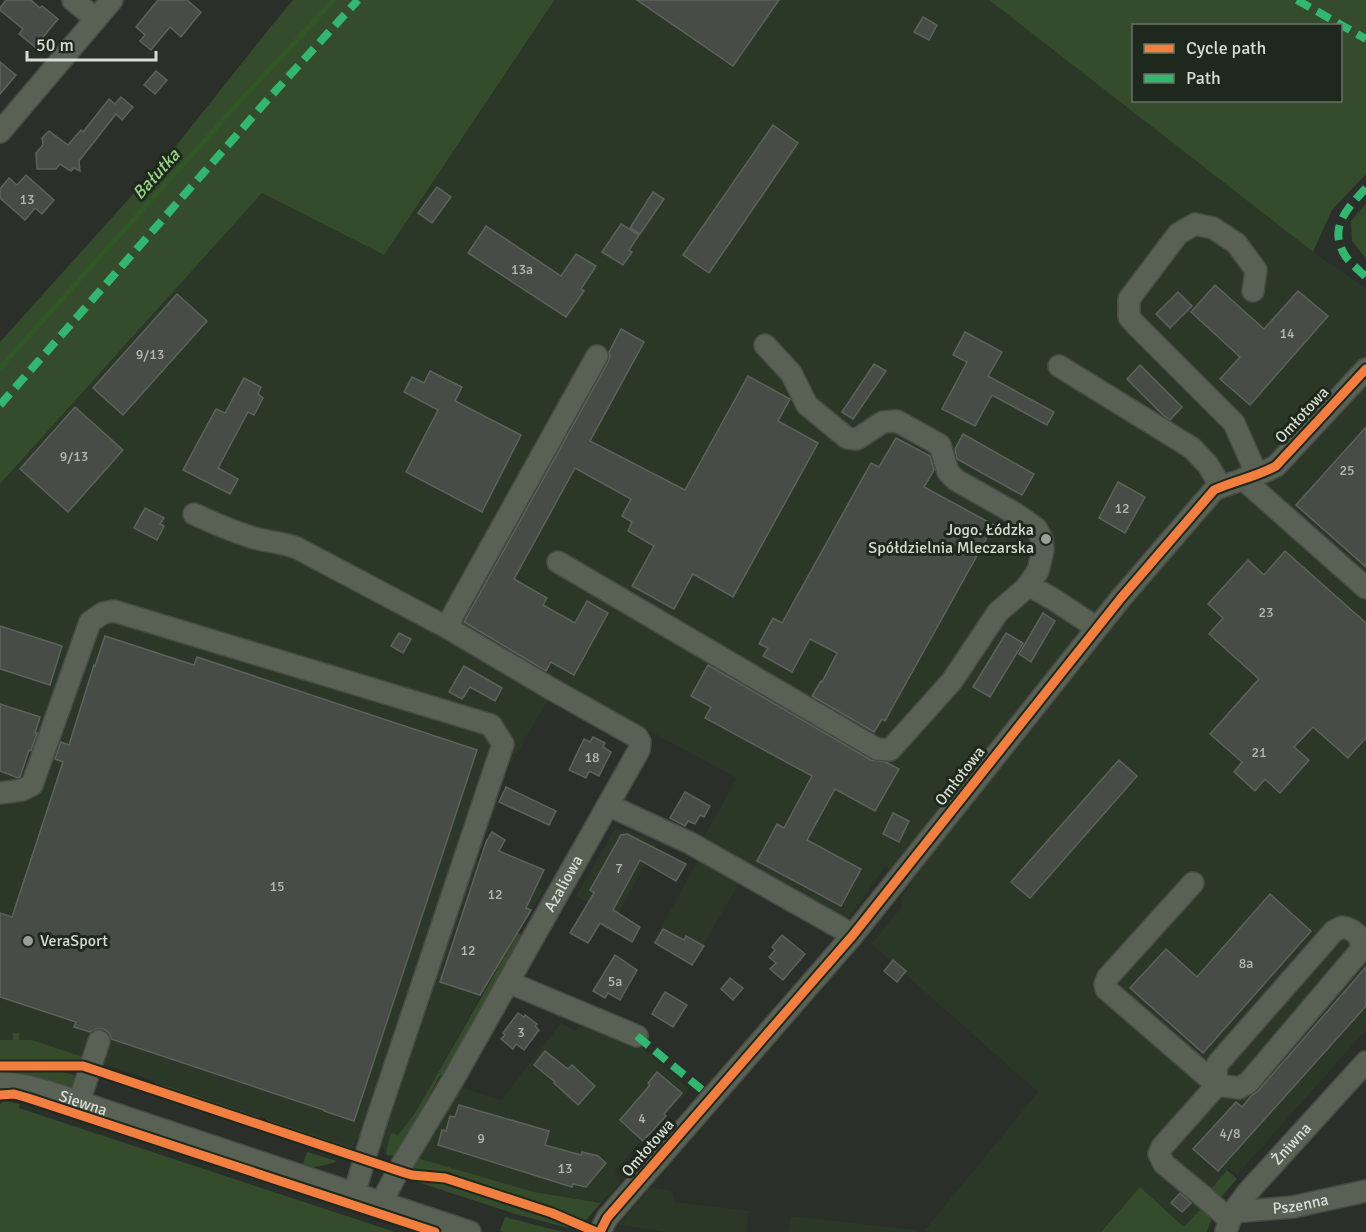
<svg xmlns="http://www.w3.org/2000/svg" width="1366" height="1232" font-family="Signika,sans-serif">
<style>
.built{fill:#2b3727}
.green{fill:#344b2c;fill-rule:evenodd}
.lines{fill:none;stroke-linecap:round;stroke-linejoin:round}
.stream{stroke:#315625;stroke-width:5}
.building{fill:#474c46;stroke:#5e625d;stroke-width:1.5}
.minor-casing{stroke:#474a45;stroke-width:24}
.minor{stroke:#586154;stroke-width:21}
.quiet{stroke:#33b770;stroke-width:8;stroke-dasharray:15 8;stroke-linecap:butt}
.cycleway-casing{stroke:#1f281c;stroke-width:13}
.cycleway{stroke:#f27e40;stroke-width:9}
.poi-dot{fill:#9aa099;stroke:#1f281c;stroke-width:2}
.labels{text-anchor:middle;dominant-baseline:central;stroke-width:6;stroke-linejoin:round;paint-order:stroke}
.number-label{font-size:14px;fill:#b3b9b1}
.street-label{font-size:16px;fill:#d7ddd5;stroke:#1f281c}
.poi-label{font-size:16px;fill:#d7ddd5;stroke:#1f281c;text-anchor:end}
.water-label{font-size:18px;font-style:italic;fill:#97d384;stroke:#1f281c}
</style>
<rect width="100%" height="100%" fill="#2a2f29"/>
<g class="built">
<path d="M553,0H989L1313,252L1366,288V1030L1237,1175L1228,1168L1199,1202L1203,1206L1184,1227L1140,1187L1101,1232H930L924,1231L1038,1092L871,944L901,908V898L912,883L886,866L847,920L701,842L737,778L558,682L491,798L499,802L474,858L544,890L475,1006L415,1113L386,1150L356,1139L353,1148L32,1040H0V484L262,192L384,255L554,2Z"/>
<path d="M626,829L657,844L615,919L576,896L614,830Z"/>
<path d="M699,859L740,881L692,965L653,942Z"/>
<path d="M584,1019L637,1043L689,1089L615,1170L620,1183L601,1203L534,1192L418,1158L459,1087L501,1100L561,1023L576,1031Z"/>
<path d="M651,1187L672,1191L674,1202L749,1211L746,1232H666L619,1225Z"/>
<path d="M791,1216L915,1230V1232H788Z"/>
</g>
<g class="green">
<path d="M293,0H553L554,1L384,255L262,193L0,484V342L171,152L273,24Z"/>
<path d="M989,0H1366V174L1332,210L1313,252ZM1134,26H1340V100H1134Z"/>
<path d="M1366,204V259L1352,241L1351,221Z"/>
<path d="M518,933L526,937L446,1072L439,1077L397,1156L387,1155L386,1151L391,1133L398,1135L415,1113Z"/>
<path d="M13,1033H19V1040H32L86,1058L84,1064L37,1065L0,1063V1040H13Z"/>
<path d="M0,1070L58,1071L79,1076L75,1085L68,1089L28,1076L0,1072Z"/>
<path d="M155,1082L260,1117L258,1121L154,1087Z"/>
<path d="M4,1101L20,1104L19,1108L395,1232H0V1104Z"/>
<path d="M266,1119L353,1148L351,1152L265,1123Z"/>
<path d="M307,1152L337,1161C327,1165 313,1169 302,1166Z"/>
<path d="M414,1157L534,1192L601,1203L586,1220L581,1224L546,1209L443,1175L413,1173L407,1170Z"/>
<path d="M1227,1170L1237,1179L1221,1197L1210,1190Z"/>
<path d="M412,1178L442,1181L550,1216L576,1227L572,1229L515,1214L411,1180Z"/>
<path d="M1140,1187L1184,1227L1203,1206L1212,1218L1207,1232H1101Z"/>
<path d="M505,1217L563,1232H503L500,1231Z"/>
</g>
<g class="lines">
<path class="stream" d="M0,368L241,100L334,0"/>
</g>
<g class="building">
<path d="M6,0H31L40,8L42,6L58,19L35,47L19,34L23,29L0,10V8Z"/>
<path d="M158,0H187L201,12L181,37L170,27L151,50L140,41L145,35L136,27Z"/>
<path d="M637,0H779L733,66Z"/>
<path d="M923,17L937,25L929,40L914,32Z"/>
<path d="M0,62L16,75L0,94Z"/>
<path d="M156,71L167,80L155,94L144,85Z"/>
<path d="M121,97L133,107L122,120L116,114L79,161L80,171L74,168L71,171L60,164L56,169H37L36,153L43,145L42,138L49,131L68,145L81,130L83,132L109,99L115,104Z"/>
<path d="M773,125L798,143L709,273L683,255Z"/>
<path d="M26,175L54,200L42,214L35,208L25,220L0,198V189L9,178L17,185Z"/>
<path d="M437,187L451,197L432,223L418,213Z"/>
<path d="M653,192L664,199L640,234L630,228Z"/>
<path d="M621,224L639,235L629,250L632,252L623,265L602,252Z"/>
<path d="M486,226L561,276L576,254L596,266L581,289L584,291L566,317L468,253Z"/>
<path d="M1215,285L1264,329L1298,291L1328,316L1250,405L1220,379L1240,357L1191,312Z"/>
<path d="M1178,292L1192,306L1170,328L1156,314Z"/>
<path d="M177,294L207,321L123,415L93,388Z"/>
<path d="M621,329L644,342L590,441L685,490L748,376L790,399L778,421L818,443L733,597L693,574L674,609L632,586L654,546L628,531L632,522L622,516L631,499L575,468L514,579L547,598L543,605L575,623L587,601L608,613L574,675L551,662L546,671L464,622L608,362L610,356L609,352Z"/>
<path d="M965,332L1002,352L988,376L1054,412L1047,425L992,395L975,426L942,409L967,362L953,355Z"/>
<path d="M874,364L886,371L853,419L842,412Z"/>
<path d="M1140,365L1182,407L1170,420L1163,415L1127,379Z"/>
<path d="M430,371L462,387L455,401L521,435L482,512L406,472L438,410L404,392L412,377L424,383Z"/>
<path d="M244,378L261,387L258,394L263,398L254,415L248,412L218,468L238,479L230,494L183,470L216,409L225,413Z"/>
<path d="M75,407L123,450L68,512L20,469Z"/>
<path d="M1366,427V567L1296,505Z"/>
<path d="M963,434L1034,474L1022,495L957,459L955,449Z"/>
<path d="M896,438L930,456L934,470L924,487L994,525L891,710L885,721L882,719L874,732L812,696L821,681L822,682L837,653L810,639L792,672L763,656L768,648L759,644L773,618L782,623L871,463L879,467Z"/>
<path d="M1118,482L1145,497L1125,533L1099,518Z"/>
<path d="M145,508L164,518L160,524L164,526L157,540L134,528Z"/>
<path d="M1285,551L1366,623V738L1348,758L1313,727L1294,747L1309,760L1280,793L1265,779L1255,791L1234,772L1242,762L1210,734L1259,679L1209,634L1223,618L1208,604L1248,560L1264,575Z"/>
<path d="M1043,613L1055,621L1031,662L1019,654Z"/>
<path d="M0,626L62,646L50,685L0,669Z"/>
<path d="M399,633L411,639L403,653L391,646Z"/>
<path d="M1006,633L1023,643L990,697L973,687Z"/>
<path d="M105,636L194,665L197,657L477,750L354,1121L324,1111V1110L111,1039L109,1033L104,1029H96L90,1032L74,1027L76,1022L0,997V913L12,917L63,762L55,759L61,742L69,745L94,665L95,666Z"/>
<path d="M708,665L871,760L886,762L899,769L875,811L835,789L807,840L861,869L841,906L757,861L777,824L784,828L812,776L705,718L711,707L691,696Z"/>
<path d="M464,666L502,688L495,701L470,687L462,699L449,692Z"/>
<path d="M0,704L40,717L35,733H37L31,751L29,750L20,777L18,778L0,771Z"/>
<path d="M593,737L605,743L603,747L611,752L599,776L589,771L586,778L569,770L584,739L590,742Z"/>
<path d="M1119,760L1137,776L1030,898L1011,882Z"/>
<path d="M506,787L556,811L549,825L499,802Z"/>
<path d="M685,792L710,806L704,817L700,815L695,824L688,821L685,826L670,818Z"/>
<path d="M893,813L909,821L899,842L883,834Z"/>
<path d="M492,832L505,840L499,851L544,870L526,908L531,910L480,995L440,982L486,842Z"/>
<path d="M627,834L686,864L676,881L640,860L613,910L640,927L632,942L600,923L588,943L570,933L594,893L590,890L621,835Z"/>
<path d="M1270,894L1311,931L1203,1053L1130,988L1166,949L1197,977Z"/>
<path d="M663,929L684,940L686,936L704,946L692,965L655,943Z"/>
<path d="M782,935L805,954L783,980L770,969L776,963L769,957L775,950L772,947Z"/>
<path d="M615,955L637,970L620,1000L608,993L605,998L593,991Z"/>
<path d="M893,960L906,971L897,982L884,971Z"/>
<path d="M1366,967V1006L1218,1171L1193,1149L1236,1102L1242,1107L1251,1096L1258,1091Z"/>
<path d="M730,978L743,988L733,1000L721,989Z"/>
<path d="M665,992L687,1005L673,1027L652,1014Z"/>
<path d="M518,1013L524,1017L525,1015L537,1024L535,1026L539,1030L524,1050L516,1044L513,1049L501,1039L505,1035L503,1033Z"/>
<path d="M545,1051L568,1069L572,1065L595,1086L578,1105L554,1083L555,1082L534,1065Z"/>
<path d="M657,1072L682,1093L664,1114L666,1116L643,1141L620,1120L650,1085L648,1083Z"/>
<path d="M459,1105L549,1131L545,1145L581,1155L582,1152L598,1156L606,1163L586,1187L573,1184L572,1187L438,1145L442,1130L446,1131L450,1116L455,1117Z"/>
<path d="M1180,1193L1191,1203L1182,1212L1171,1203Z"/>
</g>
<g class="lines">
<defs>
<g id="minor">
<path d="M73,0L96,19"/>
<path d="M0,132L112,0"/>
<path d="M1253,291L1256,270L1236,243L1213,228L1195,224L1178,234L1129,299V317L1135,324L1234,423L1257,475"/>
<path d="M1059,366L1192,448L1208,465L1221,487"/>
<path d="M1243,479L1366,588"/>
<path d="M194,514C213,523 232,531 251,537C266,542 282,542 297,548L448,628"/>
<path d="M558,562L877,749L890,750L952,681L998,612L1026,588L1038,571L1043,550L1042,539L1036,528L1016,514L956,480L948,472L940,445L897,421L883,422L857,439L847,438L807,405L791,373L765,345"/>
<path d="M1028,585L1053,599L1097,628"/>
<path d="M0,793L22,790L32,785L90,622L103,613L114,611L491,725L503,744L374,1128L354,1194"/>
<path d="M608,805L690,843L853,935"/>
<path d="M1193,883L1108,977L1105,984L1106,989L1217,1085"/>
<path d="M508,982L637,1036"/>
<path id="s1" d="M0,1082L26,1086L49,1092L470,1232"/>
<path d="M1217,1085L1216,1067L1219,1062L1334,931L1342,927C1355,929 1364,938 1360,951L1248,1083L1239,1088L1217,1085L1162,1147L1159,1154L1164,1164L1204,1197L1230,1220"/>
<path d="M79,1102L99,1041"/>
<path id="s2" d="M381,1203L398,1171L454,1078L639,750L640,742L637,737L548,687L448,628L453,615L597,356"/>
<path id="s3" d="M1233,1212L1293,1207L1366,1191"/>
<path id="s4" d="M1226,1231L1233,1212L1247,1193L1366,1062"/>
<path d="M600,1232L607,1218L853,935L1121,598L1214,490C1234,481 1256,477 1276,466L1366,369"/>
</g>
</defs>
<use href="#minor" class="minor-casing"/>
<use href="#minor" class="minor"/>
<g class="quiet">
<path d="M1297,0L1366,39"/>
<path d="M1366,188C1347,209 1327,228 1346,257C1351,264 1360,271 1366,277"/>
<path d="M0,405L270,97L358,0"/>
<path d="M637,1036L712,1098"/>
</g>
<defs>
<g id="cycleway">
<path d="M0,1066H83L405,1173L412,1175L445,1178L552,1213L596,1232"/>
<path d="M0,1095L14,1094L28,1098L435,1232"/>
<path d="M600,1232L607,1218L853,935L1121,598L1214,490C1234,481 1256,477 1276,466L1366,369"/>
</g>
</defs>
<use href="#cycleway" class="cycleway-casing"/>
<use href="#cycleway" class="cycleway"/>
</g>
<g class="poi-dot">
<circle cx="1046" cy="539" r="6"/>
<circle cx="28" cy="941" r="6"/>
</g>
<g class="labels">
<g class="number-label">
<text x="27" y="199">13</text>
<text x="522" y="269">13a</text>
<text x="1287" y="333">14</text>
<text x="150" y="354">9/13</text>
<text x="74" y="456">9/13</text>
<text x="1347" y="470">25</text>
<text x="1122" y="508">12</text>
<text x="1266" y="612">23</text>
<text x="1259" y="752">21</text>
<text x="592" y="757">18</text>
<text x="619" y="868">7</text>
<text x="277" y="886">15</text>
<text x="495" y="894">12</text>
<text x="468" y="950">12</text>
<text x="1246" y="963">8a</text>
<text x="615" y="981">5a</text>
<text x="521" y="1032">3</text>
<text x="642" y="1118">4</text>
<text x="1230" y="1133">4/8</text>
<text x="481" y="1138">9</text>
<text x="565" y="1168">13</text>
</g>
<g class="street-label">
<text transform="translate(1302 415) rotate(-47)">Omłotowa</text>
<text transform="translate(960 776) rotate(-52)">Omłotowa</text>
<text stroke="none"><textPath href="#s2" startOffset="368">Azaliowa</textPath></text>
<text stroke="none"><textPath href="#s1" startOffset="86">Siewna</textPath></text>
<text stroke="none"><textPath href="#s4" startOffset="110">Żniwna</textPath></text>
<text transform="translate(648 1148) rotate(-49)">Omłotowa</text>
<text stroke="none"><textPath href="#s3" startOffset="68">Pszenna</textPath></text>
</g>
<g class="poi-label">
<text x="1034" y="530">Jogo. Łódzka<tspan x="1034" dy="18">Spółdzielnia Mleczarska</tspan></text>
<text x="40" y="941" text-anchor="start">VeraSport</text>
</g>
<g class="water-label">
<text transform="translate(156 174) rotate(-48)">Bałutka</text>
</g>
</g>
<rect x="1132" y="24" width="210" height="78" fill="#1f281c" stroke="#697066" stroke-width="1.5"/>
<rect x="1144" y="44" width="30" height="9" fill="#f27e40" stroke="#697066" stroke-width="1.5"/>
<text x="1186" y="54" font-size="18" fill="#d7ddd5">Cycle path</text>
<rect x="1144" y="74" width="30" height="9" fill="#33b770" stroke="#697066" stroke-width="1.5"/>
<text x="1186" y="84" font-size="18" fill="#d7ddd5">Path</text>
<path d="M27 51v9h129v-9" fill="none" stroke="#d7ddd5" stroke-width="3"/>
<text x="36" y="51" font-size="18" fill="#d7ddd5" stroke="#1f281c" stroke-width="4.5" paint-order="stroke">50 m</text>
</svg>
